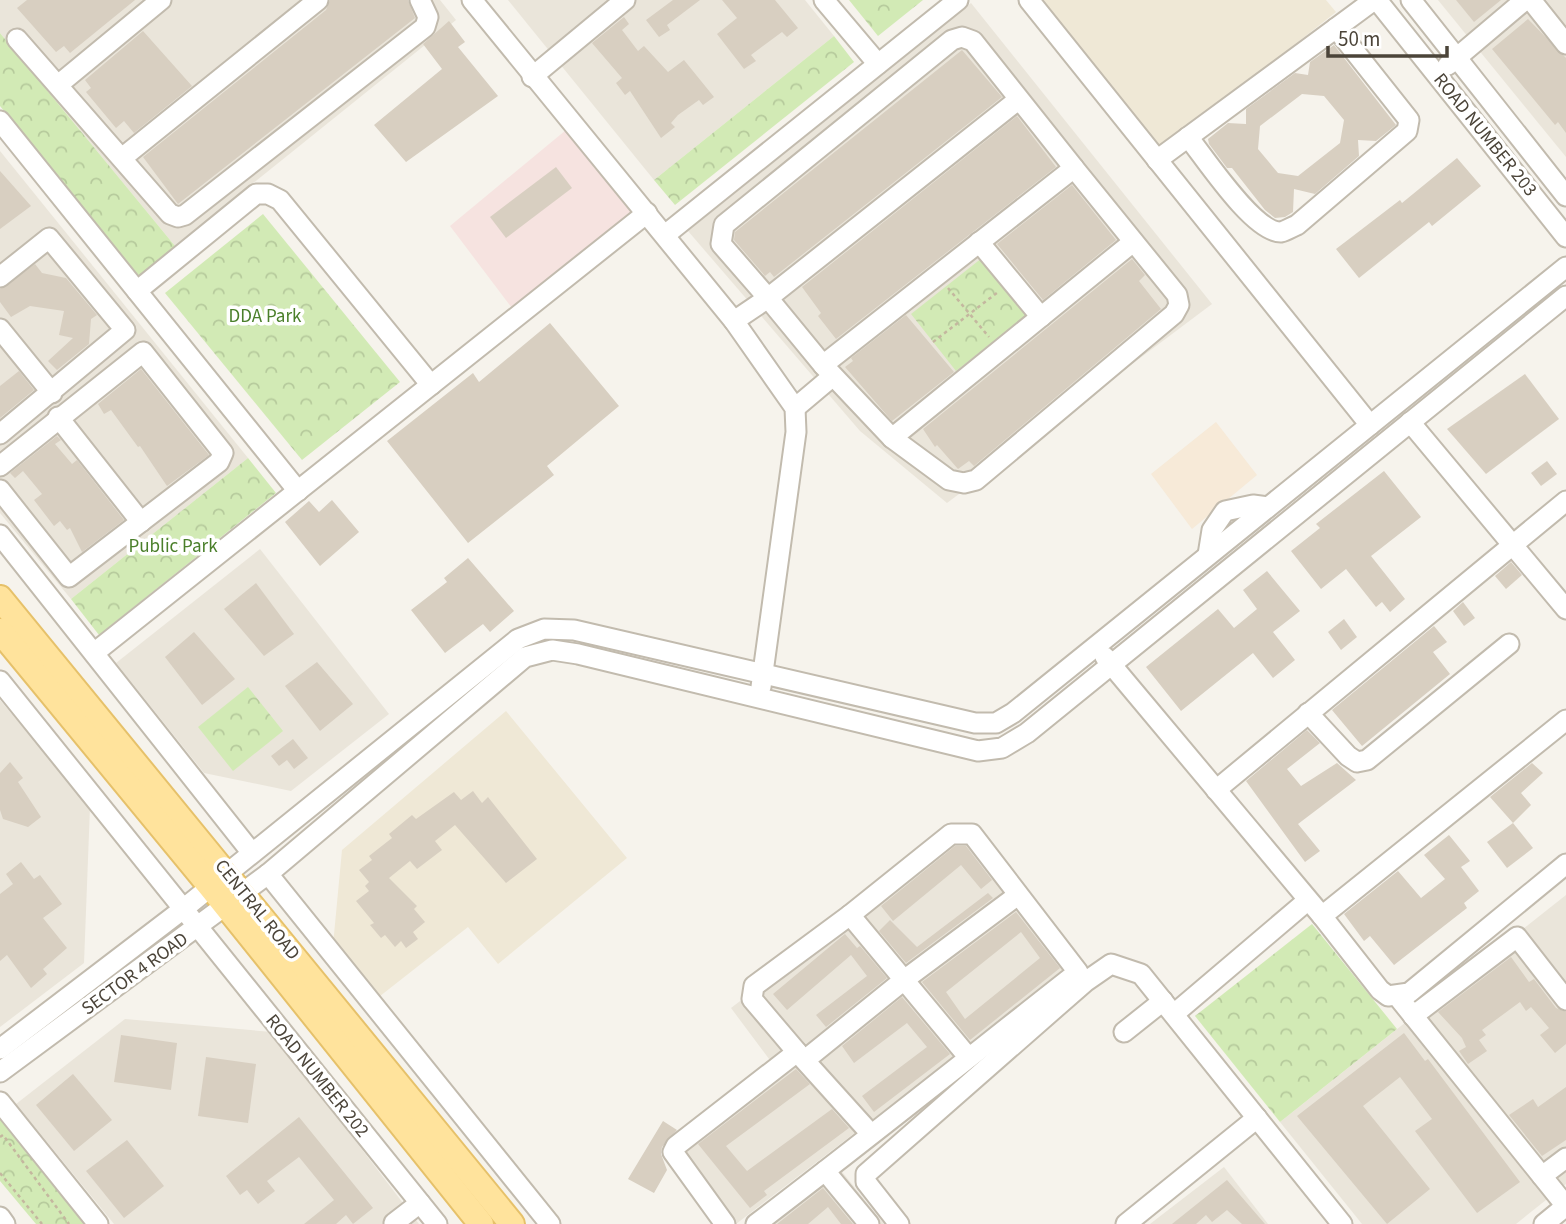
<svg xmlns="http://www.w3.org/2000/svg" width="1566" height="1224" font-family="'Source Sans 3',sans-serif">
<style>
.residential{fill:#eae5da}
.commercial{fill:#f7ead8}
.education{fill:#efe8d6}
.medical{fill:#f6e3e0}
.forest{fill:url(#forest-crowns)}
.building{fill:#d8cfc1;fill-rule:evenodd}
.lines{fill:none;stroke-linecap:round;stroke-linejoin:round}
.minor-casing{stroke:#c2bbae;stroke-width:23}
.major-casing{stroke:#e6c16a;stroke-width:28}
.path{stroke:#c4b79f;stroke-width:2.5;stroke-dasharray:3.5 3.5;stroke-linecap:butt}
.minor{stroke:#fff;stroke-width:19}
.major{stroke:#ffe39c;stroke-width:24}
.labels{text-anchor:middle;dominant-baseline:central;stroke-width:7;stroke-linejoin:round;paint-order:stroke}
.street-label{font-size:19px;fill:#4b4439;stroke:#fff}
.park-label{font-size:19px;fill:#4a7f2a;stroke:#fff}
</style>
<defs>
<pattern id="forest-crowns" width="20" height="18" patternUnits="userSpaceOnUse" patternTransform="scale(1.75)"><rect width="20" height="18" fill="#d2eab5"/><path d="M2 6a3 3 0 1 1 6 0M12 15a3 3 0 1 1 6 0" fill="none" stroke="#b6ca9c"/></pattern>
</defs>
<rect width="100%" height="100%" fill="#f6f3ec"/>
<g class="residential">
<path d="M0,0H440L456,20L175,246L0,33Z"/>
<path d="M508,0H805L834,36L654,180Z"/>
<path d="M1438,0H1566V157Z"/>
<path d="M971,3L1212,304L947,503L860,431L688,231Z"/>
<path d="M0,151L248,458L71,599L0,513Z"/>
<path d="M260,549L389,714L291,791L204,773L116,663Z"/>
<path d="M0,700L90,807L84,963L0,1027Z"/>
<path d="M972,824L1078,962L736,1224H726L671,1153L778,1071L731,1008Z"/>
<path d="M1566,895V1184L1516,1224H1362L1280,1122Z"/>
<path d="M125,1019L272,1032L419,1224H114L16,1104Z"/>
<path d="M1224,1167L1268,1224H1150Z"/>
<path d="M839,1168L884,1224H769Z"/>
</g>
<path class="commercial" d="M1216,422L1257,475L1192,529L1151,474Z"/>
<g class="education">
<path d="M1040,0H1326L1336,12L1162,150Z"/>
<path d="M506,711L627,858L498,964L468,927L375,1000L333,945L342,850Z"/>
</g>
<path class="medical" d="M566,130L636,219L518,316L450,226Z"/>
<g class="forest">
<path d="M849,0H923L878,36Z"/>
<path d="M0,33L175,246L139,276L0,106Z"/>
<path d="M834,36L854,62L675,205L654,180Z"/>
<path d="M263,214L400,382L302,460L165,293Z"/>
<path d="M987,254L1032,311L956,371L911,314Z"/>
<path d="M248,458L276,493L99,635L71,599Z"/>
<path d="M248,687L283,731L233,771L198,727Z"/>
<path d="M1312,924L1397,1029L1280,1122L1195,1016Z"/>
<path d="M3,1116L89,1224H36L0,1181V1118Z"/>
</g>
<g class="building">
<path d="M27,0H135L70,53L64,46L56,52L17,8Z"/>
<path d="M330,0H408L415,18L178,204L143,157L326,10Z"/>
<path d="M673,0H700L667,25L670,30L659,37L646,20Z"/>
<path d="M722,0H775L798,28L787,37L782,32L751,55L756,61L744,69L717,34L737,18Z"/>
<path d="M1456,0H1501L1474,22Z"/>
<path d="M624,17L629,24L622,30L638,51L644,46L668,72L684,60L714,97L703,105L699,100L678,115L671,123L675,127L661,138L630,91L625,95L616,83L622,78L592,43Z"/>
<path d="M1528,19L1566,58V133L1558,122L1555,125L1492,49Z"/>
<path d="M449,21L465,42L458,47L498,96L406,162L374,125L442,69L423,44Z"/>
<path d="M143,31L192,86L134,133L124,121L116,128L86,92L91,88L85,80Z"/>
<path d="M1334,45L1396,125L1376,141L1358,140L1359,156L1315,194L1294,189L1293,212L1285,217L1275,218L1265,210L1232,168H1227L1209,144L1208,139L1228,123L1246,124V109L1295,73L1308,75L1310,62ZM1302,94L1324,96L1344,120L1340,143L1298,176L1278,173L1258,149L1260,126Z"/>
<path d="M962,50L1002,97L774,277L770,272L765,276L734,240L735,232Z"/>
<path d="M1017,116L1056,167L836,339L818,316L821,313L802,287Z"/>
<path d="M1457,158L1481,186L1432,226L1429,222L1359,278L1336,249L1400,200L1402,203Z"/>
<path d="M556,167L572,188L506,238L490,217Z"/>
<path d="M0,171L31,206L0,229Z"/>
<path d="M1072,185L1116,240L1043,300L997,244Z"/>
<path d="M1132,259L1145,275L1139,281L1161,309L974,466L969,461L958,469L937,445L935,447L923,429Z"/>
<path d="M35,264L42,273L66,278L97,315L91,319L89,344L57,370L48,361L73,338L59,335L64,311L30,306L11,317L0,302V289Z"/>
<path d="M906,315L954,372L892,421L845,367L853,361L851,358Z"/>
<path d="M550,323L619,406L547,466L554,475L468,543L387,441L473,373L479,382Z"/>
<path d="M141,369L209,455L167,486L140,446L138,447L111,410L104,414L98,404Z"/>
<path d="M19,371L34,390L0,418V386Z"/>
<path d="M1525,374L1559,419L1486,474L1447,429Z"/>
<path d="M57,436L61,440L55,444L72,464L77,460L124,520L82,552L70,528L67,530L60,521L54,526L34,500L42,494L23,471L15,478L10,473Z"/>
<path d="M1547,461L1557,474L1541,486L1531,473Z"/>
<path d="M1384,471L1421,517L1371,556L1405,599L1390,612L1382,602L1376,607L1346,569L1321,589L1291,551L1320,528L1316,524Z"/>
<path d="M332,500L359,532L320,566L285,522L309,501L319,512Z"/>
<path d="M468,558L514,611L490,632L483,624L445,653L411,610L447,582L444,578Z"/>
<path d="M1511,562L1522,575L1506,589L1495,576Z"/>
<path d="M1267,571L1300,611L1273,632L1295,660L1273,678L1253,653L1181,711L1146,667L1218,609L1234,628L1257,609L1243,590Z"/>
<path d="M256,583L294,634L264,656L224,609Z"/>
<path d="M1463,602L1475,618L1464,626L1453,611Z"/>
<path d="M1344,619L1357,637L1341,650L1328,632Z"/>
<path d="M1434,626L1447,642L1433,652L1450,674L1362,746L1332,710Z"/>
<path d="M194,632L235,679L202,705L165,657Z"/>
<path d="M317,662L353,704L320,731L285,686Z"/>
<path d="M1307,730L1320,743L1287,769L1301,786L1337,763L1356,780L1298,824L1320,851L1305,862L1246,781Z"/>
<path d="M293,739L308,758L294,769L287,760L279,766L271,756Z"/>
<path d="M10,762L23,778L18,782L41,817L28,827L3,819L0,810V773Z"/>
<path d="M1532,763L1543,773L1521,793L1531,805L1513,823L1490,797Z"/>
<path d="M473,791L482,803L488,797L537,859L506,883L455,825L435,841L442,850L417,869L410,861L389,878L417,906L414,909L425,922L413,932L418,939L406,948L401,941L395,947L385,935L381,938L370,925L374,923L356,901L369,891L365,886L369,882L359,870L372,860L369,856L392,838L389,834L412,815L416,819L454,792L461,800Z"/>
<path d="M1513,823L1533,848L1507,868L1487,842Z"/>
<path d="M1449,835L1470,861L1461,867L1479,891L1464,903L1467,908L1394,965L1370,936L1364,941L1344,914L1398,871L1421,898L1445,879L1424,855Z"/>
<path d="M955,846H966L992,880L981,889L961,865L893,921L881,906Z"/>
<path d="M21,862L34,879L40,875L62,904L43,918L67,948L43,969L47,974L31,988L7,955L0,961V894L13,884L6,874Z"/>
<path d="M988,893L993,898L906,963L879,931L890,920L917,947Z"/>
<path d="M1016,912L1060,968L970,1040L922,982ZM1021,932L1040,958L965,1019L946,992Z"/>
<path d="M845,934L857,948L860,946L887,978L826,1027L816,1015L867,976L851,955L787,1010L773,994Z"/>
<path d="M1511,957L1529,982L1534,979L1556,1008L1566,1012V1044L1555,1053L1540,1035L1549,1028L1531,1007L1526,1011L1520,1002L1482,1030L1486,1035L1479,1040L1487,1051L1468,1064L1459,1051L1466,1047L1462,1038L1438,1012Z"/>
<path d="M902,997L950,1054L874,1112L862,1096L927,1047L907,1023L854,1063L842,1046Z"/>
<path d="M1404,1033L1425,1061L1428,1059L1520,1182L1477,1213L1415,1131L1432,1119L1400,1077L1363,1106L1430,1189L1387,1224L1297,1116Z"/>
<path d="M121,1035L177,1043L171,1090L114,1082Z"/>
<path d="M206,1057L256,1064L248,1123L198,1116Z"/>
<path d="M796,1069L810,1084L726,1146L747,1171L832,1109L849,1128L764,1191L767,1195L750,1208L698,1144Z"/>
<path d="M73,1074L112,1120L74,1151L36,1105Z"/>
<path d="M1566,1087V1140L1542,1156L1509,1115L1533,1099L1538,1107Z"/>
<path d="M299,1117L373,1208L353,1224L346,1215L336,1224H304L334,1200L299,1157L267,1181L275,1191L258,1204L247,1190L240,1195L226,1176Z"/>
<path d="M663,1121L677,1130L662,1147L661,1154L667,1170L654,1193L628,1179Z"/>
<path d="M127,1140L164,1186L124,1218L86,1171Z"/>
<path d="M1227,1180L1265,1224H1242L1227,1210L1212,1222L1206,1215L1196,1224H1172Z"/>
<path d="M823,1188L853,1224H841L828,1207L808,1224H777Z"/>
</g>
<g class="lines">
<defs>
<g id="minor">
<path d="M472,0L734,321L795,408L796,432L761,687"/>
<path d="M824,0L878,64"/>
<path d="M1029,0L1370,425"/>
<path d="M1377,0L1566,237"/>
<path d="M1411,0L1566,196"/>
<path d="M1531,0L1566,44"/>
<path d="M17,39L170,214L178,217L185,215L425,27L428,17L420,0"/>
<path d="M1448,65L1525,0"/>
<path d="M532,77L625,0"/>
<path d="M58,85L161,0"/>
<path d="M0,121L298,491"/>
<path d="M1188,137C1205,158 1254,233 1281,232C1286,231 1292,227 1297,225L1407,131L1409,120L1336,28"/>
<path d="M122,158L318,0"/>
<path d="M1157,160L1374,0"/>
<path d="M665,235L958,0"/>
<path d="M979,242L1041,317"/>
<path d="M0,277L49,238L125,330L0,434"/>
<path d="M137,291L256,194H268L280,200L431,385"/>
<path d="M734,321L768,298L823,365L1074,168L973,41L962,37L952,40L724,225L721,244L768,298L1018,100"/>
<path d="M0,329L52,393"/>
<path d="M823,365L892,438L949,480L964,483L976,480L1174,314L1179,305L1177,295L1074,168"/>
<path d="M795,408L833,376"/>
<path d="M58,417L141,522"/>
<path d="M1410,422L1566,609"/>
<path d="M892,438L1133,242"/>
<path d="M0,466L143,352L223,453L219,462L69,577L0,490"/>
<path d="M0,535L252,853"/>
<path d="M1208,555L1212,530L1225,511L1253,505L1268,507"/>
<path d="M94,653L647,213"/>
<path d="M1105,657L1322,916L1380,990L1388,996L1409,993L1566,864"/>
<path d="M0,681L437,1224"/>
<path d="M1308,713L1348,756L1357,762L1367,760L1509,644"/>
<path d="M1216,790L1566,501"/>
<path d="M268,874L550,1224"/>
<path d="M1322,916L1566,720"/>
<path d="M1398,997L1566,1206"/>
<path d="M1174,1014L1307,901"/>
<path d="M1413,1016L1517,937L1566,1000"/>
<path d="M1124,1032L1163,1001"/>
<path d="M0,1049L182,910L518,639L544,629L574,630L975,723H996L1013,713L1566,267"/>
<path d="M797,1052L871,1134"/>
<path d="M805,1060L904,980L1018,895"/>
<path d="M0,1072L268,874L525,657L552,650L578,654L978,751L1002,748L1027,733L1566,296"/>
<path d="M0,1102L98,1224"/>
<path d="M825,1171L869,1224"/>
<path d="M1542,1176L1566,1158"/>
<path d="M0,1217L5,1224"/>
<path d="M394,1223L420,1203"/>
<path d="M725,1224L673,1152L676,1146L797,1052L752,999L754,986L850,915"/>
<path d="M756,1224C865,1141 971,1056 1078,972L972,834H951L850,915L969,1058"/>
<path d="M899,1224L866,1182V1174L1085,982L1111,964L1141,974L1342,1224"/>
<path d="M1126,1224L1257,1118"/>
<path d="M1544,1224L1566,1206"/>
</g>
<g id="major">
<path d="M0,598L512,1224"/>
<path d="M0,631L211,887L481,1224"/>
</g>
</defs>
<use href="#minor" class="minor-casing"/>
<use href="#major" class="major-casing"/>
<g class="path">
<path d="M948,288L989,337"/>
<path d="M933,342L998,292"/>
<path d="M0,1137L3,1135L69,1224"/>
<path d="M0,1173L42,1224"/>
</g>
<use href="#minor" class="minor"/>
<use href="#major" class="major"/>
</g>
<g class="labels">
<g class="street-label">
<text transform="translate(1485 135) rotate(51)">ROAD NUMBER 203</text>
<text transform="translate(257 910) rotate(51)">CENTRAL ROAD</text>
<text transform="translate(135 974) rotate(-36)">SECTOR 4 ROAD</text>
<text transform="translate(317 1076) rotate(51)">ROAD NUMBER 202</text>
</g>
<g class="park-label">
<text x="265" y="316">DDA Park</text>
<text x="173" y="546">Public Park</text>
</g>
</g>
<path d="M1328 46v10h119v-10" fill="none" stroke="#4b4439" stroke-width="3.5"/>
<text x="1338" y="46" font-size="21" fill="#4b4439" stroke="#ffffff" stroke-width="5" paint-order="stroke">50 m</text>
</svg>
